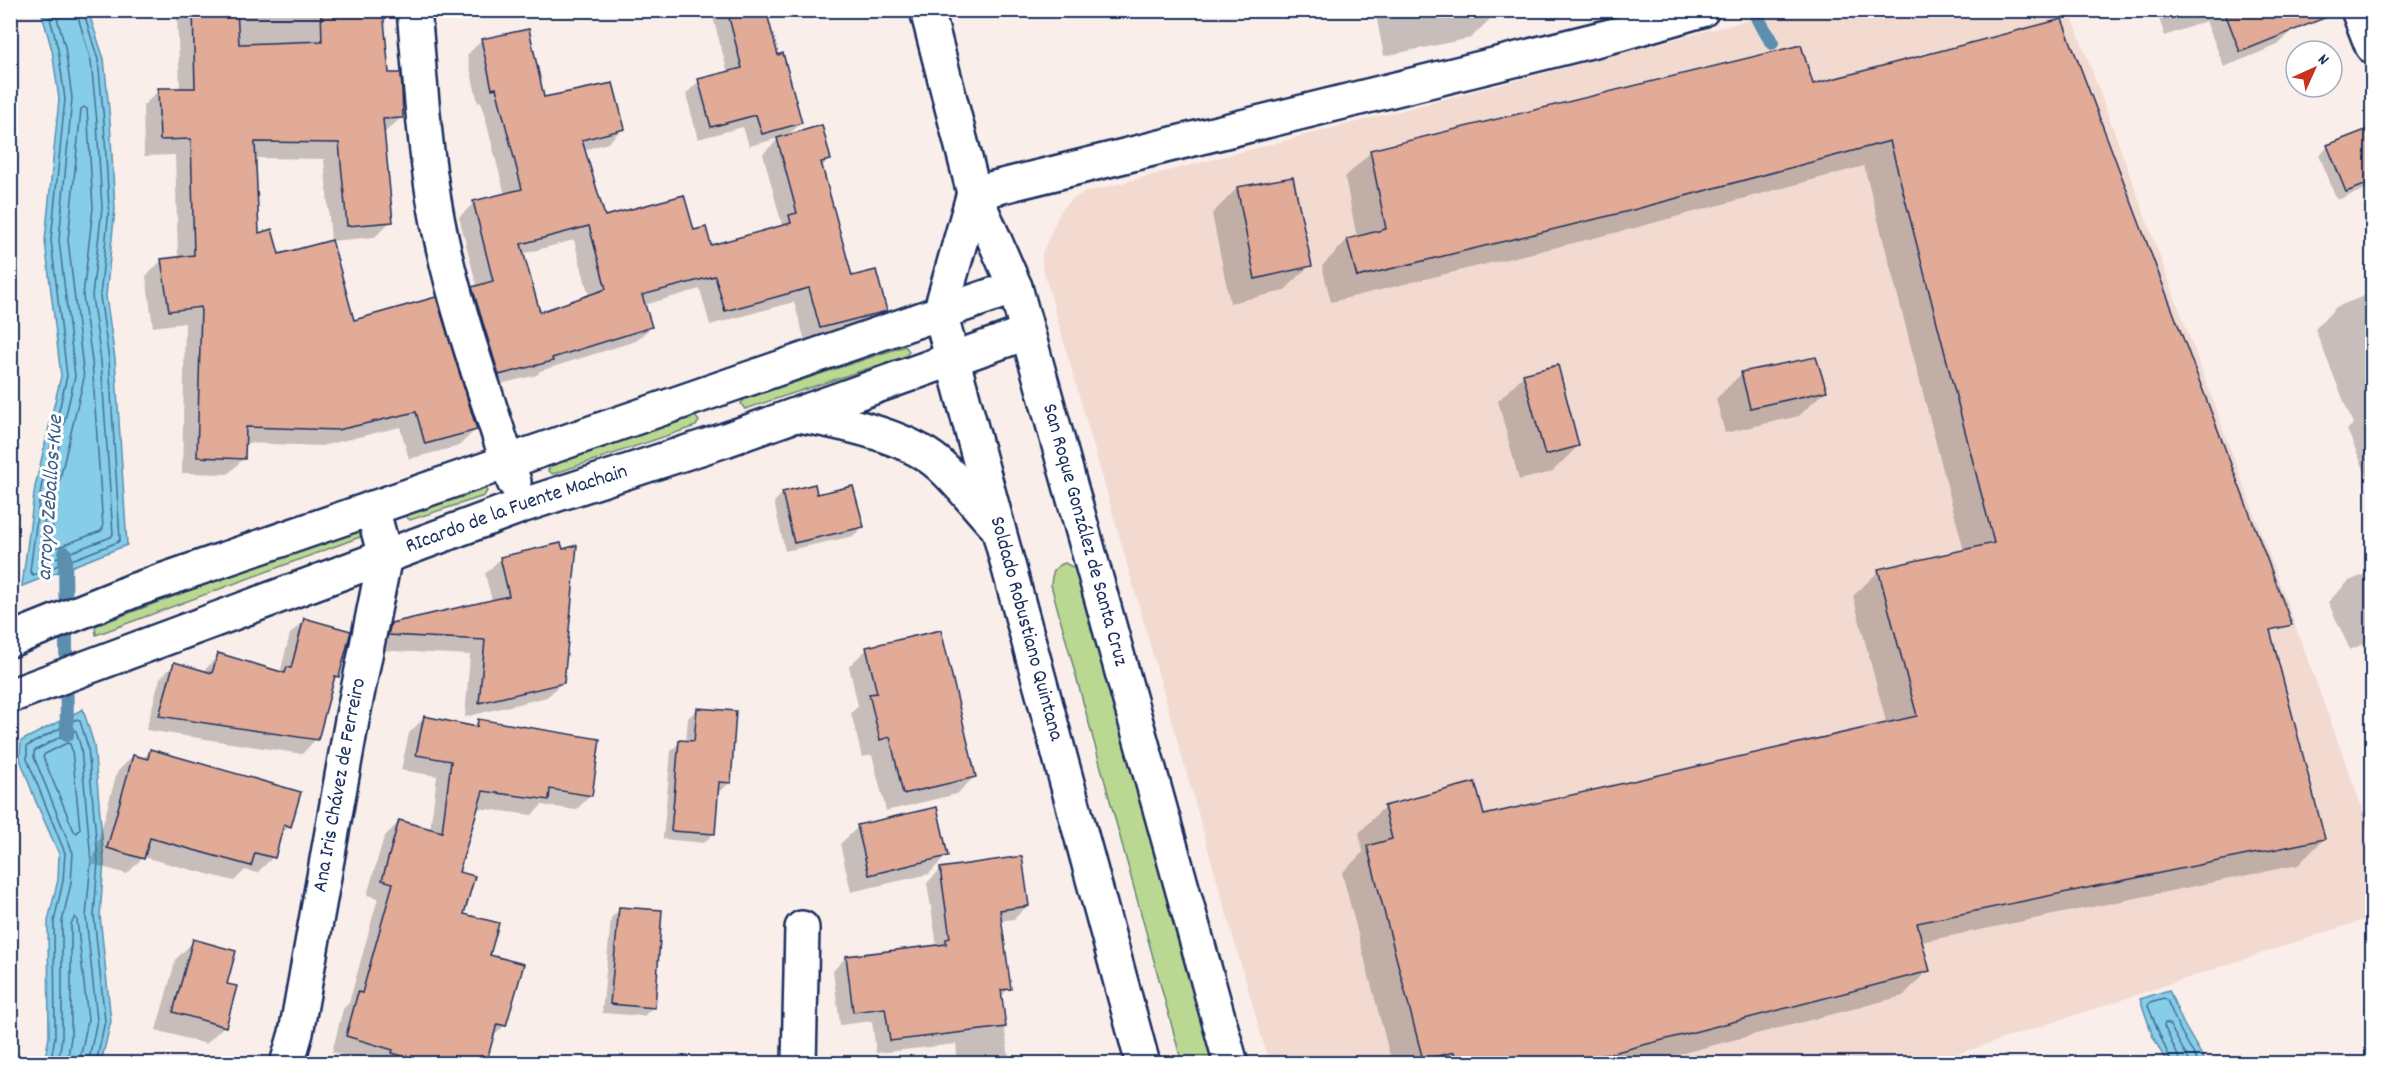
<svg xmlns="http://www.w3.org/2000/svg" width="2383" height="1074" font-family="Dekko,sans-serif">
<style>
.built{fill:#f2dad1}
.green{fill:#bad891;stroke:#6a8478;stroke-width:1.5}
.water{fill:#86cde7;stroke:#5b8eb0;stroke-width:1.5}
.shadow{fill:#0003;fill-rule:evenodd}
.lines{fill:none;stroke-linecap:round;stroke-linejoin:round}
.shore{stroke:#466e95;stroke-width:1.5}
.stream{stroke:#5b8eb0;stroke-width:14}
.building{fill:#e1ab97;stroke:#1b2f5e;stroke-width:1.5;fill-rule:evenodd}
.minor-casing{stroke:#1b2f5e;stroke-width:38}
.minor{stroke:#fff;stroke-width:33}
.labels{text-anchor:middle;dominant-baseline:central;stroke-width:6;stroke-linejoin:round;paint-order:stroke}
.street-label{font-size:21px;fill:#1b2f5e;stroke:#fff}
.water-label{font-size:22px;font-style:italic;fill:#3b5e87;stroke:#fff}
</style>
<rect width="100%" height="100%" fill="#f9eeea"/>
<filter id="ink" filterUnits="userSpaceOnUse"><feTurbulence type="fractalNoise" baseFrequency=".0167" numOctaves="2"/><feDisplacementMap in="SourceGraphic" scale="12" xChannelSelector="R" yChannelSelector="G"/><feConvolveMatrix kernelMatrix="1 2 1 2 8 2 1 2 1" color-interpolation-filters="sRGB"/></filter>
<g filter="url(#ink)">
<path class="built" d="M1783,11H2070L2372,835V917L1930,1063H1269L1042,265V253L1060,212L1071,200L1083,193Z"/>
<g class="green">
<path d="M905,346L909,351L906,356L745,409L741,404L744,399Z"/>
<path d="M695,416L699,421L696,426L553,474L548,471L551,464Z"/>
<path d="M482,486L487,491L484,496L410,520L404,515Z"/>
<path d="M357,527H360L363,536L360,537L96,635L95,626Z"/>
<path d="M1065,563L1074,568L1080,577L1216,1063H1182L1051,585C1052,573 1053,567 1065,563Z"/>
</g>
<g class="water">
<path d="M41,11H88L104,59L110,121L115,209L106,296L115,359L127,545L22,586L35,487L61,376L45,241L59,99L52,50Z"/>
<path d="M83,709L94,745L104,861L100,916L111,1021L101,1063H44L49,1037L48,921L58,880L59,854L36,802L20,759L21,741Z"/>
<path d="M2169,990L2183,1023L2206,1063H2167L2153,1037L2140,999Z"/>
</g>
<g class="shadow">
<path d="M183,10H382L387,75L401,118L383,134L391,221L375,237L331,241L324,159L254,158L257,235L278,256L475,430L459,446L409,459L400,427L321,446L244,443V458L228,474L182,473L185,323L153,327L146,276L162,260L178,258L175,155L144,156L143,106L159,90H180L177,17Z"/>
<path d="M686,10H699L687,14Z"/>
<path d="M711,10H764L777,57L801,123L787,136L829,159L821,168L851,278L885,310L871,325L805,341L794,302L710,325L700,289L644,305L651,327L636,341L540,371L537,375L484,388L459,303L477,287L459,217L474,203L505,195L481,102L478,103L467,55L482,40L543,99L623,128L608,143L584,150L604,218L693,232L710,247L778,228L782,225L763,154L779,138L749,146L743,127L698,139L686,94L699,81L728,73ZM574,240L589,296L539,314L522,254Z"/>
<path d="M1375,10H1496L1497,12L1471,38L1384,56Z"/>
<path d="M2156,10H2287L2294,29L2278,45L2224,67L2206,21L2165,36Z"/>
<path d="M2061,21L2267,624L2324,839L2298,865L1921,942L1928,970L1903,996L1641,1064H1392L1342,873L1363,852L1359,833L1384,807L1483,817L1887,725L1853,596L1879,571L1964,551L1864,166L1631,229L1331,302L1322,266L1347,240L1357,238L1345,177L1371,152L1812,86Z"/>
<path d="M2328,146L2372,149V187L2337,200L2319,155Z"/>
<path d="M1237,188L1310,265L1284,291L1230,303L1212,214Z"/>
<path d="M2372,293V484L2371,485L2347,430L2353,424L2315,329L2336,307Z"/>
<path d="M1742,373L1825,391L1799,416L1725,433L1716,399Z"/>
<path d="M1524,375L1578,446L1552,472L1519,480L1498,401Z"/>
<path d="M783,493L862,527L854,536L785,551L774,502Z"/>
<path d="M501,558L563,682L547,697L465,717L470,655L374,650L376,640L391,624L492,601L485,574Z"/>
<path d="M2372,571V640L2350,650L2328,602L2349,581Z"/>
<path d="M304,620L337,676L332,681L316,739L302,754L146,730L160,678L175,664L203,672L218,655L280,673L290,634Z"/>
<path d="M867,649L975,776L957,794L886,811L872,755L862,757L851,713L858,706L849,666Z"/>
<path d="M697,709L730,782L721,791H717L713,834L704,843L663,839L671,751L680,742H686L688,718Z"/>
<path d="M424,718L471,728L478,721L591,795L576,810L542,805L532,815L477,808L458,874L463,915L488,956L522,965L504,1026L491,1039L484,1064H374L332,1052L343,1009L349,1003L378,898L367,895L384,837L399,822L430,830L437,776L401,770L409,733Z"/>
<path d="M151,751L290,826L279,836L273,857L257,873L245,870L234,881L143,857L127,874L92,864L117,772L133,756L142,759Z"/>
<path d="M2372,803V840L2362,814Z"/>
<path d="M858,827L946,856L929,874L851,892L840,844Z"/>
<path d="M941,869L1028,905L1014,919L1000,921L1009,988L1000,998L1010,1064H958L956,1044L876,1053L872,1021L840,1025L833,971L846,957L937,946L927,883Z"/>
<path d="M10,906L16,907L10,929Z"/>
<path d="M620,909L653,1007L644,1016L602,1013L611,918Z"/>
<path d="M194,941L225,985L224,1026L206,1044L156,1030L176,959Z"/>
</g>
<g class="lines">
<g class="shore">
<path d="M48,10L58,49L65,99L51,240L67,376L41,488L30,571L33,575L118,542L120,539L109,360L100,296L109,209L104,122L98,60L83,10"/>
<path d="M55,10L65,47L72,98L59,240L75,376L49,489L39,560L42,563L111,537L113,534L101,361L92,296L102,208L97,122L91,61L76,10"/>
<path d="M84,107L87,109L88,123L93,208L83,296L92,361L103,528L101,531L53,549L50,546L57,491L84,378L68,240L81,109Z"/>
<path d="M67,743L70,744L72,750L80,829L77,833L74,831L43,757L45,754Z"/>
<path d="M50,1064L55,1037L54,921L63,881L65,853L27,759V746L77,719L80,721L88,747L98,861L94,916L105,1021L96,1064"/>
<path d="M58,1064L62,1037V922L71,883L73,853L34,757V751L73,730L76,731L81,748L91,861L86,917L97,1020L88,1064"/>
<path d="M67,1064L71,1037V924L75,917L77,920L88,1020L79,1064"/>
<path d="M2172,1064L2148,1006L2150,1002L2164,998L2167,1000L2178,1026L2199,1064"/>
<path d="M2180,1064L2178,1056L2164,1026L2165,1023L2169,1024L2191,1064"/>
</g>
<g class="stream">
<path d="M1753,10L1772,43"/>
<path d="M65,553L67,735"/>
</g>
</g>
<g class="building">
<path d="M193,10H237L239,44L322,41L321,10H383L389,73H401L402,90L403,118L383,119L393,222L347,226L339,143L255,142L259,233L272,229L279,254L332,240L354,320L436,297L477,430L425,444L416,412L338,430L246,427L245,459L197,457L201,307L169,311L161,259L194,255L191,139L160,140L158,88H195Z"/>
<path d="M727,10H766L778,55L783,53L802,123L762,134L756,115L711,127L698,79L742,68Z"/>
<path d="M2224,10H2339V12L2240,52Z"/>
<path d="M2062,19L2292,625L2270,630L2325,839L1917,923L1930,971L1570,1064H1457L1454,1052L1423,1060L1367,846L1392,839L1384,806L1475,782L1484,815L1917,716L1878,569L1994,543L1890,141L1629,211L1357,277L1347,239L1386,229L1370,150L1801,45L1813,84Z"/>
<path d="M529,29L544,97L613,83L625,129L582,140L605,216L684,195L694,230L706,227L711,245L791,223L789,215L797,213L777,138L822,125L831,160L821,162L852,276L876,270L887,311L820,328L809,288L725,311L715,276L642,295L652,327L552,358L553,361L499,375L472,287L493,281L473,201L522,189L496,88L492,89L481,39ZM589,226L606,289L540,312L521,244Z"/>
<path d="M2373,127V182L2346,192L2327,145Z"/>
<path d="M1293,177L1312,266L1255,279L1237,187Z"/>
<path d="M1816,357L1827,391L1750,408L1741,372Z"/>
<path d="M1558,365L1579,446L1545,455L1523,374Z"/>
<path d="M815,484L817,494L853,486L864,527L794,543L782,492Z"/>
<path d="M561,543L563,549L577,545L564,683L479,703L485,640L388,635L391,623L509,596L500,557Z"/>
<path d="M304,618L351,631L339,677L335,676L318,740L159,716L174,662L212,673L218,653L285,673L287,667L291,668Z"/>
<path d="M941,630L976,777L903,794L890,737L880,740L869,694L877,693L866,647Z"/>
<path d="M697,708L736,711L731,783L719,782L715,834L671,831L679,740L694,741Z"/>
<path d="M424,716L477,727L478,719L600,739L592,796L550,789L549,800L483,791L459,872L475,876L464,914L499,923L490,955L524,964L506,1026L497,1024L486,1064H429L392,1053L393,1050L346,1036L358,992L362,993L393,883L382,880L399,820L442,832L451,761L416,755Z"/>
<path d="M150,749L301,792L291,827L284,824L275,858L255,853L251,866L150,838L144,859L107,848L133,755L148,759Z"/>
<path d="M937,807L948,856L869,875L857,825Z"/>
<path d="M1022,856L1029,906L1000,910L1011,989L1001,990L1006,1027L890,1041L885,1008L853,1012L846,956L946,944V939L950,938L940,868Z"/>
<path d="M619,907L662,910L655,1008L610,1004Z"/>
<path d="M193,939L236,951L227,984L237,986L226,1027L173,1012Z"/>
</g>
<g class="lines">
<defs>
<g id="minor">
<path d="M414,10C421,87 425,166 442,242C460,324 489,402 514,482"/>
<path id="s1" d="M927,10L974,193L1015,287L1231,1064"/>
<path d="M2358,10L2372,46"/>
<path id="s2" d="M974,193L940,313L1143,1064"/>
<path d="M974,193L1619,34L1702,10"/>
<path d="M798,415C841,422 909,436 941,466C961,484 977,506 995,525"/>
<path d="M10,640L135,590L1015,287"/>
<path id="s3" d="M10,696L521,506L725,440L1026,333"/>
<path id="s4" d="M287,1064L296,1033L352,720L385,556L372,508"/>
<path d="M799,1064L802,928"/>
</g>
</defs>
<use href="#minor" class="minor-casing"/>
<use href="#minor" class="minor"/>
</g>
</g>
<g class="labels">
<g class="street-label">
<text stroke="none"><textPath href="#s3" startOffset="540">RIcardo de la Fuente Machain</textPath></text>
<text stroke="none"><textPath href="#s1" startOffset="549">San Roque González de Santa Cruz</textPath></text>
<text stroke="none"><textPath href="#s2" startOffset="452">Soldado Robustiano Quintana</textPath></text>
<text stroke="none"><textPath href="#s4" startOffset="284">Ana Iris Chávez de Ferreiro</textPath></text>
</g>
<g class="water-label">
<text transform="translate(51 498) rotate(-86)">arroyo Zeballos-Kue</text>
</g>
</g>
<rect width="2383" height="1074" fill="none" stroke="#fff" stroke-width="36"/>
<rect x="18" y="18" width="2347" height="1038" fill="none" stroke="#1b2f5e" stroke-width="2" filter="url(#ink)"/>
<g transform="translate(2314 69) rotate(45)"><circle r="28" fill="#ffffff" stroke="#a4acbf" stroke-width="1.5"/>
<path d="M0-4.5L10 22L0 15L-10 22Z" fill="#c8321e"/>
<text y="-9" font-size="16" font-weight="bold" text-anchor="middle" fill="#1b2f5e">N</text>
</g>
</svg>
